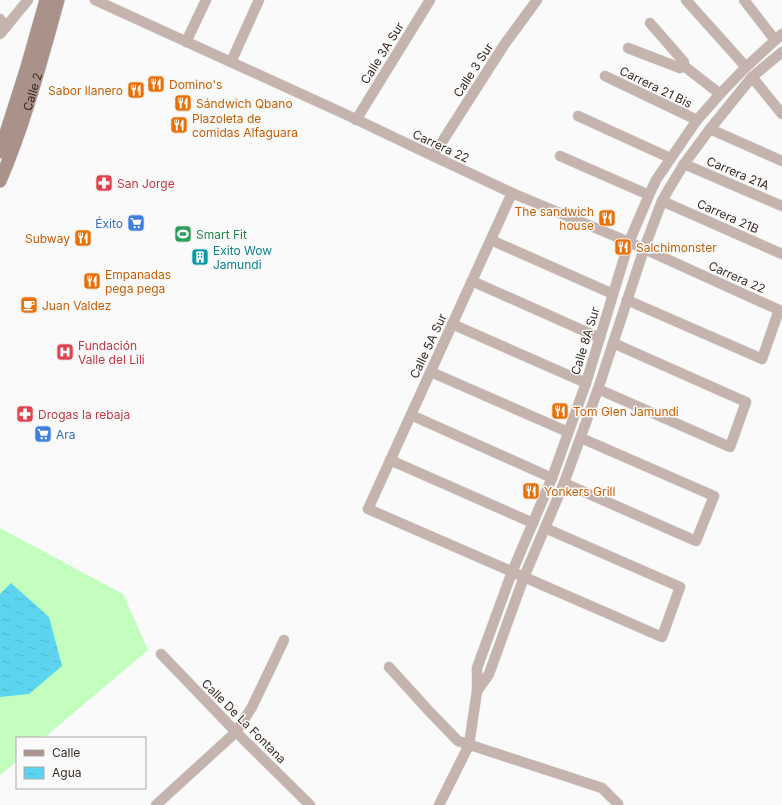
<svg xmlns="http://www.w3.org/2000/svg" width="782" height="805" font-family="Inter,sans-serif">
<style>
.grass{fill:#c3febf}
.water{fill:url(#water-ripples)}
.lines{fill:none;stroke-linecap:round;stroke-linejoin:round}
.minor-casing{stroke:#d7d5d4;stroke-width:11}
.secondary-casing{stroke:#d7d5d4;stroke-width:14}
.minor{stroke:#c5b3ae;stroke-width:10}
.secondary{stroke:#aa9189;stroke-width:13}
.labels{text-anchor:middle;dominant-baseline:central;stroke-width:3;stroke-linejoin:round;paint-order:stroke}
.street-label{font-size:12px;fill:#392c25;stroke:#fafafa}
.food-label{font-size:12px;fill:#c56008;stroke:#fafafa;text-anchor:start}
.health-label{font-size:12px;fill:#be3a42;stroke:#fafafa;text-anchor:start}
.shop-label{font-size:12px;fill:#366cbe;stroke:#fafafa;text-anchor:end}
.leisure-label{font-size:12px;fill:#27864d;stroke:#fafafa;text-anchor:start}
.culture-label{font-size:12px;fill:#0d838f;stroke:#fafafa;text-anchor:start}
</style>
<defs>
<pattern id="water-ripples" width="26" height="14" patternUnits="userSpaceOnUse"><rect width="26" height="14" fill="#5dd4ef"/><path d="M2 4q2-2 4 0t4 0M15 11q2-2 4 0t4 0" fill="none" stroke="#52b6cd"/></pattern>
</defs>
<rect width="100%" height="100%" fill="#fafafa"/>
<path class="grass" d="M0,528L123,594L148,650L44,738H17V761L0,775Z"/>
<path class="water" d="M11,583L49,617L62,666L29,694L0,697V594Z"/>
<g class="lines">
<defs>
<g id="minor">
<path d="M95,0L347,115L433,156L512,193L629,242L779,310L762,359L627,300"/>
<path d="M686,0L746,67"/>
<path d="M744,0L775,40"/>
<path d="M0,19L6,27"/>
<path d="M650,23L684,62V66L720,94"/>
<path d="M0,34L28,0"/>
<path d="M186,42L206,0"/>
<path d="M628,48L680,68L684,66"/>
<path d="M231,62L259,0"/>
<path d="M605,76L697,120"/>
<path d="M752,77L782,114"/>
<path d="M578,116L670,158"/>
<path d="M356,120L430,0"/>
<path d="M710,129L782,161"/>
<path d="M433,156L504,45L537,0"/>
<path d="M560,156L649,195"/>
<path d="M684,164L782,206"/>
<path d="M512,193L368,509L662,637L680,587L545,528"/>
<path d="M662,201L782,254"/>
<path d="M491,240L613,294"/>
<path d="M472,281L600,338"/>
<path d="M452,324L586,383"/>
<path d="M431,372L568,432"/>
<path d="M598,389L730,447L746,402L613,343"/>
<path d="M411,415L552,478"/>
<path d="M390,460L533,523"/>
<path d="M564,483L696,541L714,496L581,438"/>
<path d="M161,654L236,732L310,805"/>
<path d="M389,667L428,710L458,741L602,788L618,804V805"/>
<path d="M477,691L489,674L524,577L564,483L598,389L644,249L662,201L670,187L684,164L710,129L752,77L782,52"/>
<path d="M156,805L236,732L252,707L284,640"/>
<path d="M439,805L469,745L477,691V668L512,572L552,478L586,383L629,242L649,195L656,180L697,120L720,94L746,67L782,34"/>
</g>
<g id="secondary">
<path d="M0,152L27,67L46,0"/>
<path id="s1" d="M0,181C25,123 41,61 58,0"/>
</g>
</defs>
<use href="#minor" class="minor-casing"/>
<use href="#secondary" class="secondary-casing"/>
<use href="#minor" class="minor"/>
<use href="#secondary" class="secondary"/>
</g>
<defs>
<symbol id="restaurant-square" viewBox="-11 -11 22 22"><rect x="-9" y="-9" width="18" height="18" rx="4" fill="#e8710a" stroke="#fafafa"/><path d="M-5-6h1v4h1v-4h1v4h1v-4h1v5L-1.5 .5V6h-2V.5L-5-1ZM5-6V6H3V1.5H1.5Q1.5-4 5-6Z" fill="#fff"/></symbol>
<symbol id="pharmacy-square" viewBox="-11 -11 22 22"><rect x="-9" y="-9" width="18" height="18" rx="4" fill="#e0444e" stroke="#fafafa"/><path d="M-2-6h4v4h4v4h-4v4h-4v-4h-4v-4h4Z" fill="#fff"/></symbol>
<symbol id="supermarket-square" viewBox="-11 -11 22 22"><rect x="-9" y="-9" width="18" height="18" rx="4" fill="#3f7fe0" stroke="#fafafa"/><path d="M-6-5.5h2.5l.6 2H6L4.5 2H-2.5L-4.4-4H-6ZM-1.5 3.2a1.3 1.3 0 1 0 .1 0ZM3 3.2a1.3 1.3 0 1 0 .1 0Z" fill="#fff"/></symbol>
<symbol id="stadium-square" viewBox="-11 -11 22 22"><rect x="-9" y="-9" width="18" height="18" rx="4" fill="#2e9e5b" stroke="#fafafa"/><path d="M0-5a6.5 5 0 1 0 0 10a6.5 5 0 1 0 0-10ZM-3.5-1.8h7v3.6h-7Z" fill="#fff"/></symbol>
<symbol id="building-square" viewBox="-11 -11 22 22"><rect x="-9" y="-9" width="18" height="18" rx="4" fill="#0f9aa8" stroke="#fafafa"/><path d="M-4-6H4V6H1V3H-1V6H-4ZM-2.5-4.3h1.7v1.8h-1.7ZM.8-4.3h1.7v1.8H.8ZM-2.5-1h1.7V.8h-1.7ZM.8-1h1.7V.8H.8Z" fill="#fff"/></symbol>
<symbol id="cafe-square" viewBox="-11 -11 22 22"><rect x="-9" y="-9" width="18" height="18" rx="4" fill="#e8710a" stroke="#fafafa"/><path d="M-5.5-4.5H6V0H3Q3 3.5 0 3.5H-2.5Q-5.5 3.5-5.5 0ZM3-3.2v2h1.7v-2ZM-6 4.5H4V6H-6Z" fill="#fff"/></symbol>
<symbol id="hospital-square" viewBox="-11 -11 22 22"><rect x="-9" y="-9" width="18" height="18" rx="4" fill="#e0444e" stroke="#fafafa"/><path d="M-5-5h3v3.5h4V-5h3V5h-3V1.5h-4V5h-3Z" fill="#fff"/></symbol>
</defs>
<g fill-rule="evenodd">
<use href="#restaurant-square" x="146" y="74" width="20" height="20"/>
<use href="#restaurant-square" x="126" y="80" width="20" height="20"/>
<use href="#restaurant-square" x="173" y="93" width="20" height="20"/>
<use href="#restaurant-square" x="169" y="115" width="20" height="20"/>
<use href="#pharmacy-square" x="94" y="173" width="20" height="20"/>
<use href="#restaurant-square" x="597" y="208" width="20" height="20"/>
<use href="#supermarket-square" x="126" y="213" width="20" height="20"/>
<use href="#stadium-square" x="173" y="224" width="20" height="20"/>
<use href="#restaurant-square" x="73" y="228" width="20" height="20"/>
<use href="#restaurant-square" x="613" y="237" width="20" height="20"/>
<use href="#building-square" x="190" y="247" width="20" height="20"/>
<use href="#restaurant-square" x="82" y="271" width="20" height="20"/>
<use href="#cafe-square" x="19" y="295" width="20" height="20"/>
<use href="#hospital-square" x="55" y="342" width="20" height="20"/>
<use href="#restaurant-square" x="550" y="401" width="20" height="20"/>
<use href="#pharmacy-square" x="15" y="404" width="20" height="20"/>
<use href="#supermarket-square" x="33" y="424" width="20" height="20"/>
<use href="#restaurant-square" x="521" y="481" width="20" height="20"/>
</g>
<g class="labels">
<g class="street-label">
<text transform="translate(382 53) rotate(-58)">Calle 3A Sur</text>
<text transform="translate(473 70) rotate(-57)">Calle 3 Sur</text>
<text transform="translate(656 87) rotate(26)">Carrera 21 Bis</text>
<text stroke="none"><textPath href="#s1" startOffset="95">Calle 2</textPath></text>
<text transform="translate(441 146) rotate(25)">Carrera 22</text>
<text transform="translate(738 173) rotate(23)">Carrera 21A</text>
<text transform="translate(728 216) rotate(24)">Carrera 21B</text>
<text transform="translate(737 277) rotate(24)">Carrera 22</text>
<text transform="translate(585 341) rotate(-73)">Calle 8A Sur</text>
<text transform="translate(428 346) rotate(-65)">Calle 5A Sur</text>
<text transform="translate(244 721) rotate(45)">Calle De La Fontana</text>
</g>
<g class="food-label">
<text x="169" y="84">Domino's</text>
<text x="123" y="90" text-anchor="end">Sabor llanero</text>
<text x="196" y="103">Sándwich Qbano</text>
<text x="192" y="118">Plazoleta de<tspan x="192" dy="14">comidas Alfaguara</tspan></text>
<text x="594" y="211" text-anchor="end">The sandwich<tspan x="594" dy="14">house</tspan></text>
<text x="70" y="238" text-anchor="end">Subway</text>
<text x="636" y="247">Salchimonster</text>
<text x="105" y="274">Empanadas<tspan x="105" dy="14">pega pega</tspan></text>
<text x="42" y="305">Juan Valdez</text>
<text x="573" y="411">Tom Glen Jamundi</text>
<text x="544" y="491">Yonkers Grill</text>
</g>
<g class="health-label">
<text x="117" y="183">San Jorge</text>
<text x="78" y="345">Fundación<tspan x="78" dy="14">Valle del Lili</tspan></text>
<text x="38" y="414">Drogas la rebaja</text>
</g>
<g class="shop-label">
<text x="123" y="223">Éxito</text>
<text x="56" y="434" text-anchor="start">Ara</text>
</g>
<g class="leisure-label">
<text x="196" y="234">Smart Fit</text>
</g>
<g class="culture-label">
<text x="213" y="250">Exito Wow<tspan x="213" dy="14">Jamundi</tspan></text>
</g>
</g>
<rect x="16" y="737" width="130" height="52" fill="#fafafa" stroke="#ada8a5"/>
<rect x="24" y="750" width="20" height="6" fill="#aa9189" stroke="#ada8a5"/>
<text x="52" y="757" font-size="12" fill="#392c25">Calle</text>
<rect x="24" y="767" width="20" height="12" fill="url(#water-ripples)" stroke="#ada8a5"/>
<text x="52" y="777" font-size="12" fill="#392c25">Agua</text>
</svg>
